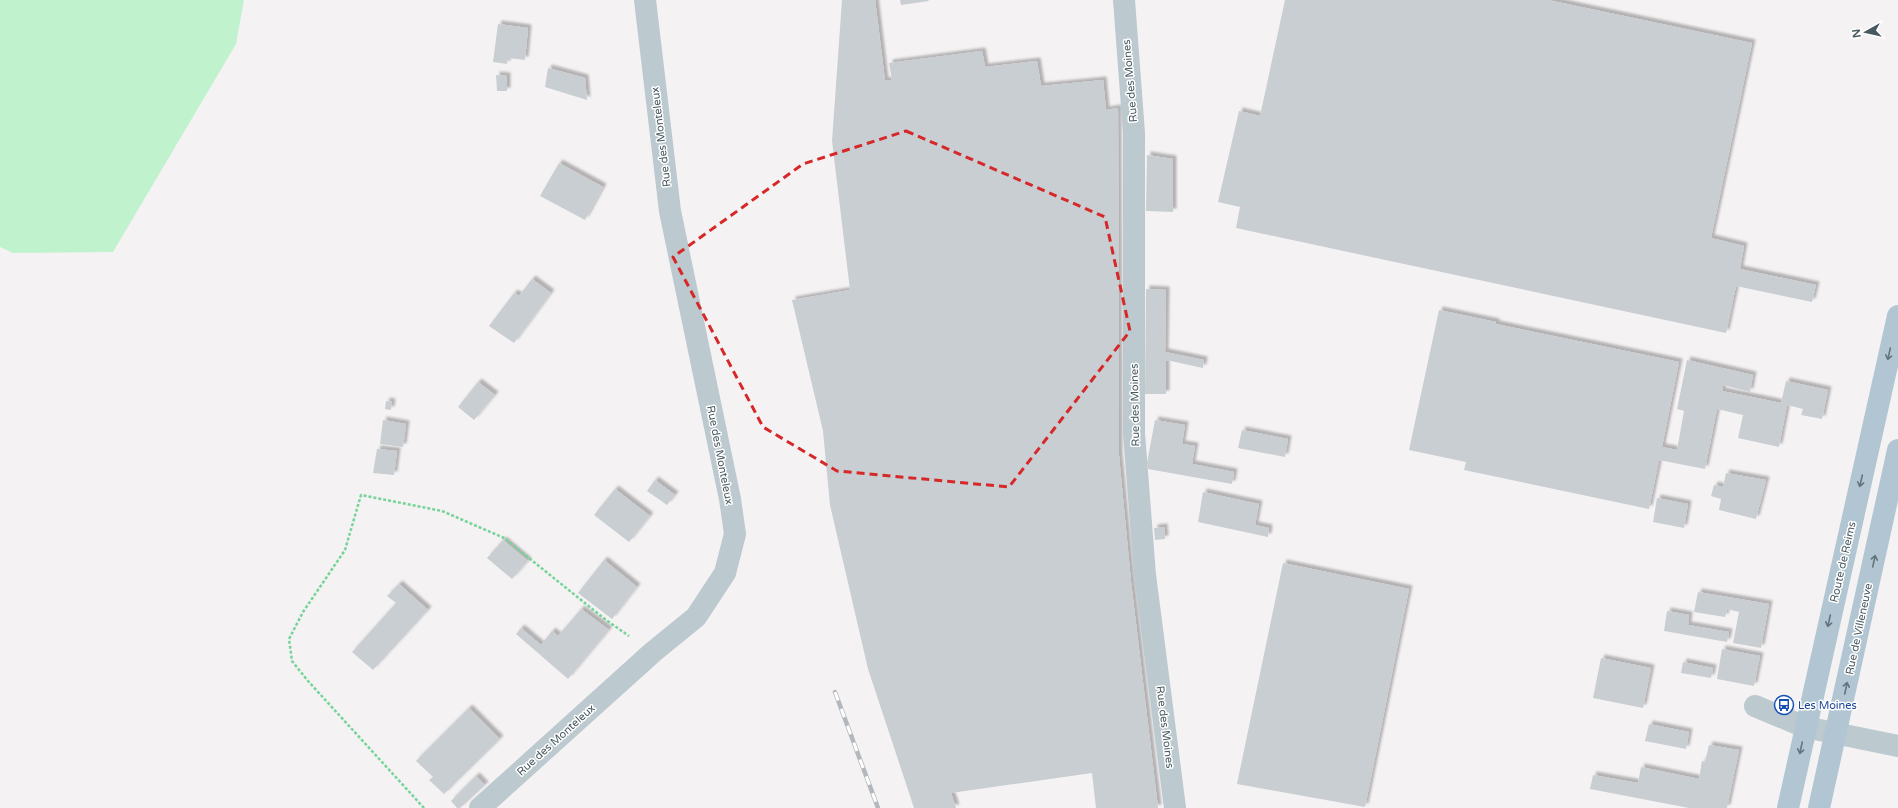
<svg xmlns="http://www.w3.org/2000/svg" width="1898" height="808" font-family="'Varela Round',sans-serif">
<style>
.green{fill:#c0f3cd}
.building{fill:#c9ced2;filter:url(#shadow)}
.lines{fill:none;stroke-linecap:round;stroke-linejoin:round}
.path{stroke:#75d499;stroke-width:2.5;stroke-dasharray:3 2;stroke-linecap:butt}
.minor{stroke:#bcc9cf;stroke-width:22}
.major{stroke:#b1c6d2;stroke-width:22}
.rail-casing{stroke:#b4b8bd;stroke-width:4.5}
.rail{stroke:#fff;stroke-width:3;stroke-dasharray:9;stroke-linecap:butt}
.oneway{stroke:#62747d}
.marked{fill:none;stroke:#d62828;stroke-width:3;stroke-dasharray:8 5;stroke-linejoin:round}
.labels{text-anchor:middle;dominant-baseline:central;stroke-width:3;stroke-linejoin:round;paint-order:stroke}
.street-label{font-size:11px;fill:#485961;stroke:#fff}
.transit-label{font-size:11px;fill:#164399;stroke:#fff;text-anchor:start}
</style>
<defs>
<filter id="shadow"><feDropShadow dx="3.5" dy="-3.5" stdDeviation="1" flood-color="#0004"/></filter>
</defs>
<rect width="100%" height="100%" fill="#f5f2f3"/>
<path class="green" d="M0,0H244L236,44L113,252L13,253L0,247Z"/>
<g class="building">
<path d="M842,0H875L885,81L892,80L889,63L982,51L985,67L1037,61L1041,86L1103,80L1106,110L1118,108L1119,456L1131,582L1158,808H1096L1092,773L951,793L956,808H914L868,669L830,505L823,431L792,300L850,290L832,141Z"/>
<path d="M900,0H928L929,1L901,5Z"/>
<path d="M1285,0H1548L1752,43L1711,238L1744,246L1740,269L1816,285L1812,302L1736,286L1726,333L1236,228L1240,207L1218,202L1239,111L1260,116Z"/>
<path d="M498,24L528,28L525,60L508,58L507,64L493,62Z"/>
<path d="M548,68L585,78L587,100L545,87Z"/>
<path d="M496,75L507,76V91H497Z"/>
<path d="M1147,155L1173,159V212L1146,211Z"/>
<path d="M559,163L603,187L585,220L540,196Z"/>
<path d="M532,279L551,293L514,343L489,326L514,293L519,296Z"/>
<path d="M1146,289L1166,290L1165,352L1204,360L1203,368L1166,360V394H1145Z"/>
<path d="M1439,310L1496,322V324L1679,362L1662,447L1677,450L1684,411L1677,409L1687,360L1753,375L1750,392L1723,385L1722,391L1747,396L1781,403L1786,381L1828,390L1822,419L1801,415L1803,409L1787,405L1779,447L1738,438L1743,415L1717,409L1705,469L1659,460L1649,509L1464,470L1466,462L1409,450Z"/>
<path d="M478,382L495,395L474,420L458,407Z"/>
<path d="M386,401L392,402L391,410L385,409Z"/>
<path d="M383,420L406,424L403,447L380,444Z"/>
<path d="M1155,420L1185,425L1182,444L1195,446L1192,464L1234,472L1232,484L1148,469L1147,463Z"/>
<path d="M1242,430L1288,439L1285,457L1238,448Z"/>
<path d="M377,449L397,451L394,475L373,473Z"/>
<path d="M1726,473L1766,480L1756,519L1719,510L1721,499L1711,496L1714,485L1723,487Z"/>
<path d="M655,480L675,495L667,505L647,491Z"/>
<path d="M615,489L650,516L629,542L594,515Z"/>
<path d="M1203,492L1259,504L1255,525L1269,528L1268,537L1198,522Z"/>
<path d="M1657,498L1688,504L1684,528L1653,522Z"/>
<path d="M1164,527L1165,539L1155,540L1154,528Z"/>
<path d="M503,540L528,561L512,579L487,558Z"/>
<path d="M604,560L637,587L612,619L578,593Z"/>
<path d="M1283,563L1409,589L1365,807L1237,784Z"/>
<path d="M399,584L428,610L373,670L352,652L396,603L387,596Z"/>
<path d="M1698,592L1769,604L1761,648L1733,643L1739,612L1727,609L1725,617L1694,612Z"/>
<path d="M581,609L609,630L568,679L516,634L521,628L541,645L552,631L558,636Z"/>
<path d="M1667,611L1689,615L1688,625L1729,632L1727,642L1664,631Z"/>
<path d="M1722,649L1760,656L1754,686L1717,679Z"/>
<path d="M1601,658L1651,668L1643,708L1593,698Z"/>
<path d="M1683,662L1713,668L1711,678L1681,673Z"/>
<path d="M469,708L500,739L444,794L429,780L433,777L416,761Z"/>
<path d="M1649,724L1689,732L1686,749L1645,741Z"/>
<path d="M1709,745L1739,750L1727,808H1689L1590,789L1593,775L1638,783L1641,767L1699,779L1702,761L1705,762Z"/>
<path d="M476,776L485,785L460,808H457L451,801Z"/>
</g>
<g class="lines">
<path class="path" d="M424,808L308,681L292,661L289,639L303,612L345,550L361,495L442,511L504,538L606,620L629,636"/>
<g class="minor">
<path d="M1124,0L1134,133V433L1145,575L1175,808"/>
<path d="M1755,706L1805,727L1898,746"/>
<path d="M480,808L653,652L696,617L725,573L735,534L730,499L670,211L645,0"/>
</g>
<g class="major">
<path d="M1788,808L1898,316"/>
<path d="M1819,808L1898,450"/>
</g>
<defs>
<path id="rail" d="M835,692L878,808"/>
</defs>
<use href="#rail" class="rail-casing"/>
<use href="#rail" class="rail"/>
</g>
<defs><path id="oneway-shaft" d="M-6 0H5M1.5-3L5.5 0L1.5 3" fill="none" stroke-width="1.6" stroke-linecap="round" stroke-linejoin="round"/></defs>
<g class="oneway">
<use href="#oneway-shaft" transform="translate(1889 354) rotate(103)"/>
<use href="#oneway-shaft" transform="translate(1861 481) rotate(103)"/>
<use href="#oneway-shaft" transform="translate(1874 561) rotate(-78)"/>
<use href="#oneway-shaft" transform="translate(1829 621) rotate(103)"/>
<use href="#oneway-shaft" transform="translate(1846 688) rotate(-78)"/>
<use href="#oneway-shaft" transform="translate(1801 748) rotate(102)"/>
</g>
<path class="marked" d="M906,131L1105,217L1130,331L1009,487L837,471L763,427L673,257L803,164Z"/>
<defs>
<symbol id="bus-ring" viewBox="-11 -11 22 22"><circle r="9.5" fill="#fff" stroke="#1a4fb4" stroke-width="1.5"/><path d="M-5-6H5V4H4V6H2V4H-2V6H-4V4H-5ZM-3.5-4V0h7V-4ZM-3.5 1.2v1.5H-2V1.2ZM2 1.2v1.5H3.5V1.2Z" fill="#1a4fb4"/></symbol>
</defs>
<g fill-rule="evenodd">
<use href="#bus-ring" x="1773" y="694" width="22" height="22"/>
</g>
<g class="labels">
<g class="street-label">
<text transform="translate(1130 81) rotate(-95)">Rue des Moines</text>
<text transform="translate(661 137) rotate(-97)">Rue des Monteleux</text>
<text transform="translate(1135 405) rotate(-91)">Rue des Moines</text>
<text transform="translate(720 455) rotate(79)">Rue des Monteleux</text>
<text transform="translate(1843 562) rotate(-77)">Route de Reims</text>
<text transform="translate(1859 629) rotate(-78)">Rue de Villeneuve</text>
<text transform="translate(1165 727) rotate(83)">Rue des Moines</text>
<text transform="translate(556 740) rotate(-42)">Rue des Monteleux</text>
</g>
<g class="transit-label">
<text x="1798" y="705">Les Moines</text>
</g>
</g>
<g transform="translate(1866 32) rotate(262)" stroke="#ffffff" stroke-width="3" paint-order="stroke">
<path d="M0-3L7 15L0 10L-7 15Z" fill="#485961"/>
<text y="-6" font-size="11" font-weight="bold" text-anchor="middle" fill="#485961">N</text>
</g>
</svg>
